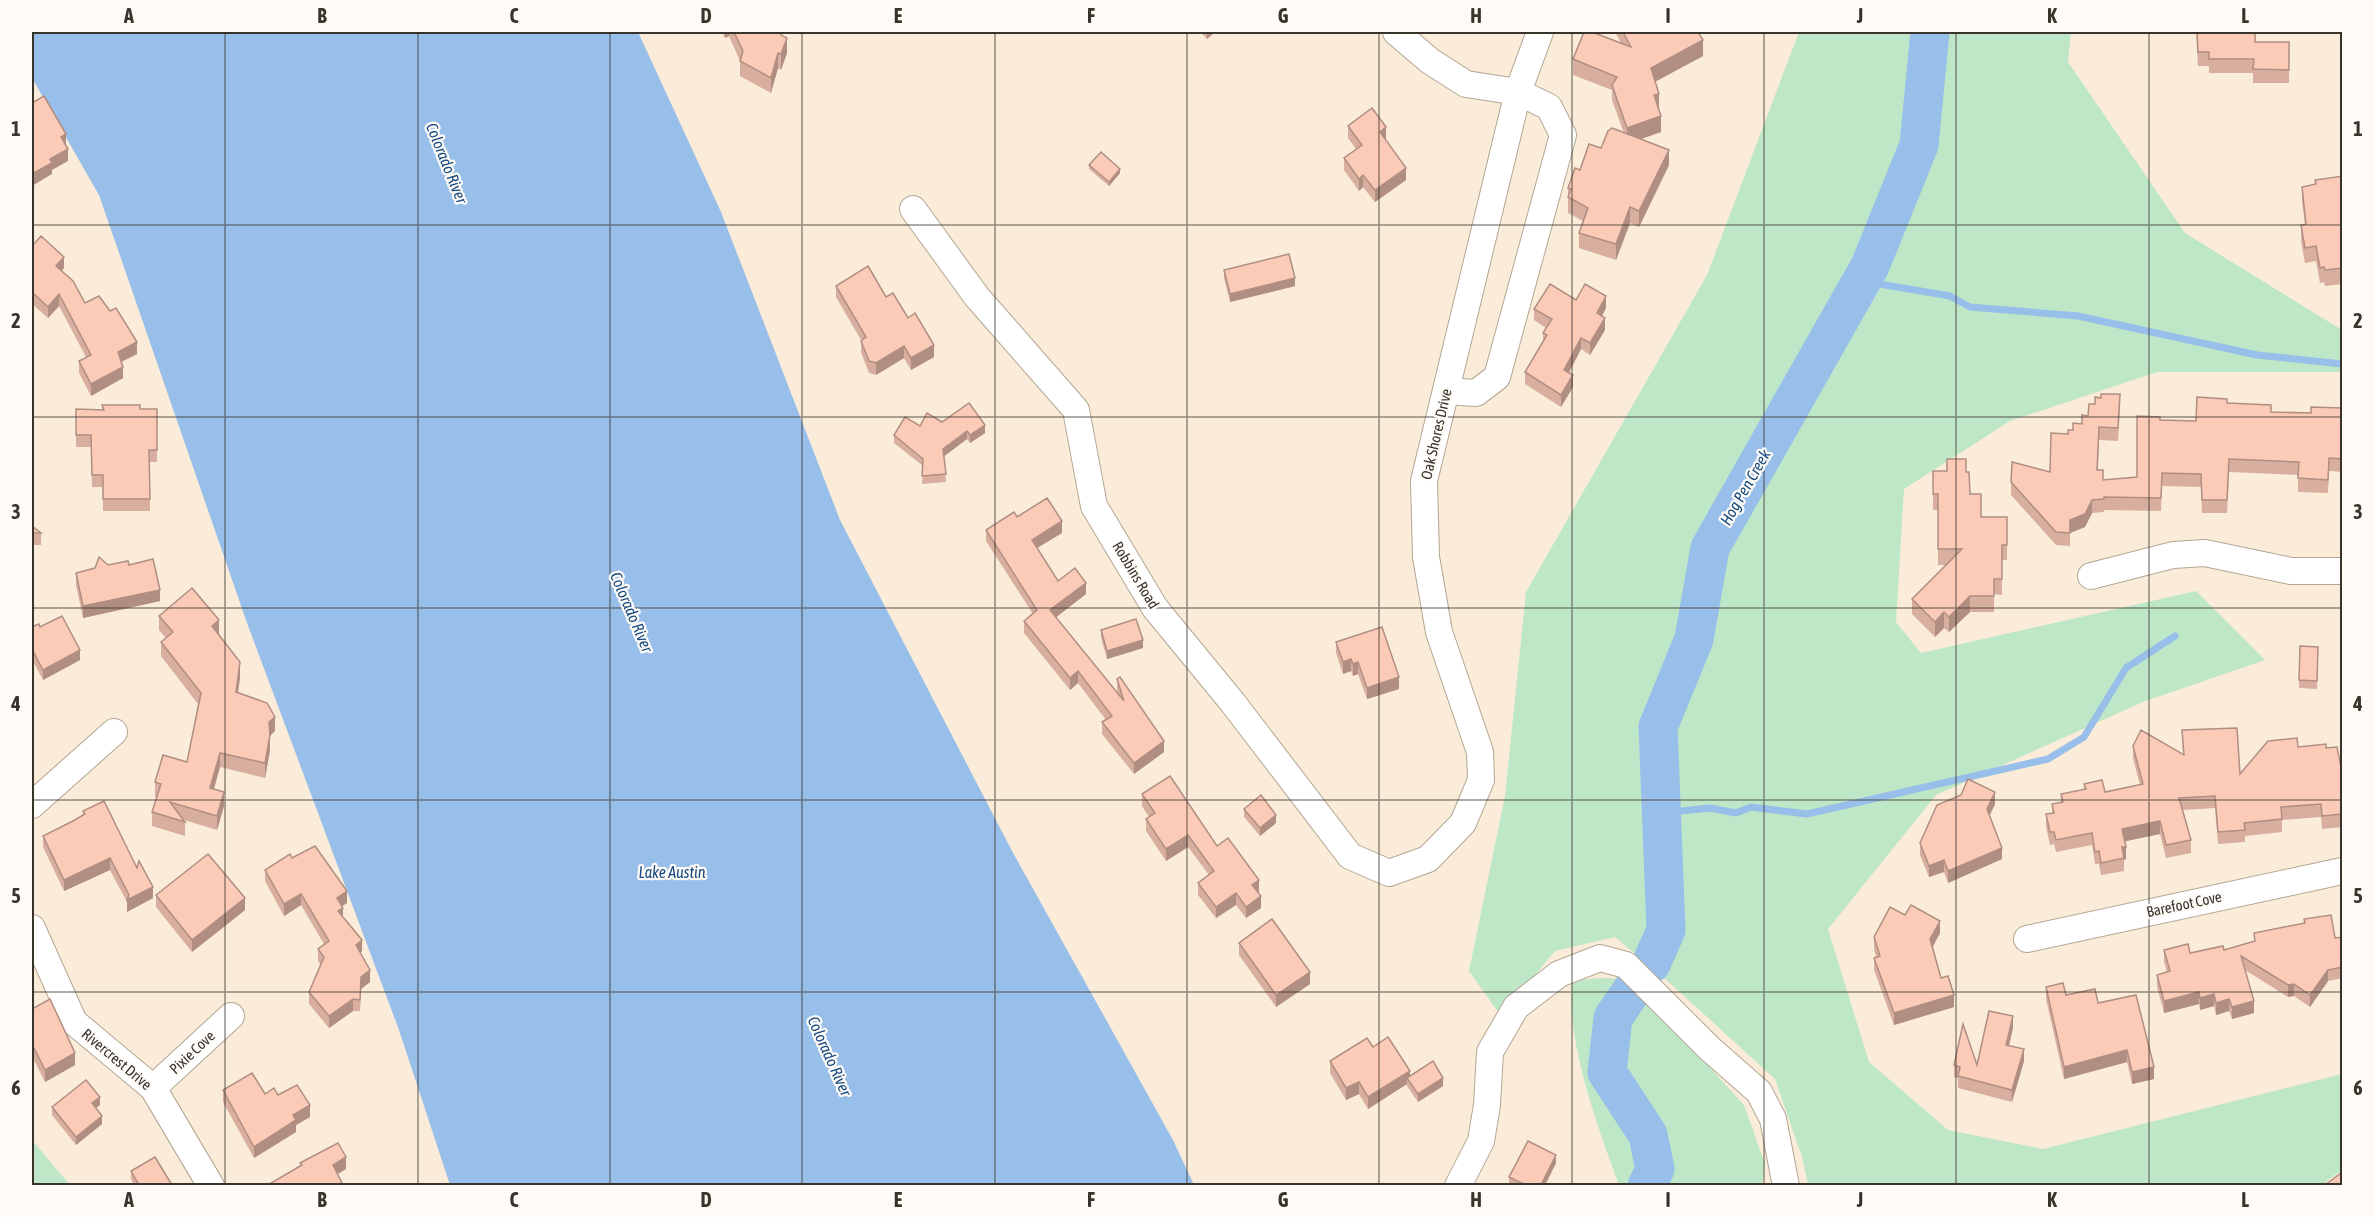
<svg xmlns="http://www.w3.org/2000/svg" width="2374" height="1217" font-family="'Asap Condensed',sans-serif">
<style>
.green{fill:#bee7c7}
.water{fill:#98beea}
.lines{fill:none;stroke-linecap:round;stroke-linejoin:round}
.stream{stroke:#98beea;stroke-width:7}
.river{stroke:#98beea;stroke-width:39}
.minor-casing{stroke:#b3a694;stroke-width:28}
.minor{stroke:#fff;stroke-width:26}
.wall{fill:#d8af9e}
.shaded-wall{fill:#b08e81}
.building{fill:#fbcbb8;stroke:#b08e81;stroke-width:1.5}
.grid{fill:none;stroke:#38332b;stroke-width:1.5;stroke-opacity:0.55}
.labels{text-anchor:middle;dominant-baseline:central;stroke-width:4.5;stroke-linejoin:round;paint-order:stroke}
.street-label{font-size:15px;fill:#38332b;stroke:#fefbf7}
.water-label{font-size:16px;font-style:italic;fill:#164a81;stroke:#fefbf7}
.neatline{fill:none;stroke:#38332b;stroke-width:2}
.grid-label{font-size:20px;text-anchor:middle;font-weight:bold;fill:#38332b}
</style>
<rect width="100%" height="100%" fill="#faecd8"/>
<g class="green">
<path d="M1799,32H2071L2068,62L2185,233L2342,330V372H2157L2010,421L1904,489L1896,622L1921,653L2196,591L2265,660L2143,702L1936,795L1828,929L1869,1062L1948,1130L2043,1149L2342,1074V1170L2320,1186L1808,1185L1802,1157L1775,1079L1672,985L1615,937L1555,951L1501,1016L1469,971L1505,796L1526,592L1707,275Z"/>
<path d="M1598,978L1630,979L1744,1105L1765,1164L1762,1185H1619C1598,1127 1566,1043 1572,981Z"/>
<path d="M32,1140L70,1185H32Z"/>
</g>
<path class="water" d="M32,32H638L721,212L840,520L1012,851L1173,1140L1194,1185H450L399,1030L247,623L99,195L32,78Z"/>
<g class="lines">
<g class="stream">
<path d="M1862,281L1950,296L1970,307L2078,316L2257,355L2342,364"/>
<path d="M1662,813L1710,808L1736,813L1751,807L1807,814L2048,759L2084,737L2126,668L2175,636"/>
</g>
<g class="river">
<path d="M1651,964L1666,930L1658,727L1694,639L1710,548L1870,266L1919,145L1930,32"/>
<path d="M1634,987L1613,1018L1607,1072L1648,1135L1655,1169L1647,1186"/>
</g>
<defs>
<g id="minor">
<path d="M1396,32L1430,61L1466,84L1518,92L1549,107L1563,135L1497,377L1476,393L1446,391"/>
<path d="M913,209L977,297L1076,410L1094,506L1155,608L1233,703L1350,856L1389,873L1428,859L1463,823L1481,780L1480,752L1439,632L1426,557L1424,481L1518,92L1540,32"/>
<path d="M2091,576L2173,555L2205,553L2291,571H2342"/>
<path d="M32,805L114,732"/>
<path d="M32,928L74,1022L153,1088L211,1186"/>
<path d="M2027,939L2342,871"/>
<path d="M153,1088L231,1016"/>
<path d="M1458,1186L1481,1141L1487,1105L1490,1052L1516,1007L1559,974L1600,958L1626,965L1709,1048L1759,1092L1773,1119L1786,1186"/>
</g>
</defs>
<use href="#minor" class="minor-casing"/>
<use href="#minor" class="minor"/>
</g>
<g class="wall">
<path d="M722,32H780L787,53L781,70L778,68L771,93L740,76V61L729,36L725,38Z"/>
<path d="M1200,32H1215L1207,39Z"/>
<path d="M1615,32H1698L1703,56L1655,81L1661,132L1640,139L1669,165L1639,227L1630,223L1616,260L1579,248V233L1583,221L1568,213V188L1580,170L1601,148L1624,133L1612,100V90L1573,75V59L1621,43Z"/>
<path d="M2196,32H2256L2255,42H2289V83H2253V73H2209V66H2198Z"/>
<path d="M1348,126L1386,139L1385,140L1406,180L1375,202L1363,187L1359,191L1344,170V158L1356,149L1348,138Z"/>
<path d="M1089,165L1120,173L1109,186L1089,169Z"/>
<path d="M2343,176V284L2325,286L2324,282L2320,283L2316,261L2305,263L2301,241V225L2305,224L2302,202V187L2315,184V180Z"/>
<path d="M32,242L64,268L62,271L85,303L137,354L122,362L123,378L91,396L79,373V361L86,357L59,306L48,318L32,304Z"/>
<path d="M1224,270L1295,286L1230,302L1224,278Z"/>
<path d="M836,286L886,297L908,318L934,357L911,370L904,358L876,375L869,373L861,352V340L836,297Z"/>
<path d="M1576,300L1606,308L1602,316L1605,330L1590,355L1581,349L1569,373L1573,387L1561,407L1525,384V372L1543,341V333L1546,328L1534,320V309Z"/>
<path d="M2227,403L2271,412L2311,413L2343,408V472L2329,471L2328,493L2298,492V475L2229,472L2227,513H2202L2201,487L2162,486L2161,511L2104,510V512L2092,513L2085,527L2070,533V546L2056,545L2011,495V482L2050,472L2068,434L2082,424L2088,416L2120,407L2118,441L2099,440L2098,470L2103,480L2137,477L2160,420L2196,421Z"/>
<path d="M102,405L140,409H157V462H150V511H103V487H92L91,447H76V409L102,410Z"/>
<path d="M942,422L985,433L970,443L967,439L944,456L946,482L922,484L923,466L894,443V435L920,426Z"/>
<path d="M1933,471L1966,472L1970,494L1981,517H2007V560H2002V595L1994,594V612H1970L1949,632L1944,628L1935,637L1912,614V599L1947,565H1938V510H1933Z"/>
<path d="M1017,517L1062,533L1037,548L1058,581L1086,594L1056,617L1118,694L1117,690V679L1164,752L1134,774L1102,734V722L1106,720L1078,683L1070,690L1024,633V621L1033,614L986,541V530Z"/>
<path d="M32,526L41,533V545H32Z"/>
<path d="M108,565H129L160,601L83,618L76,585V573Z"/>
<path d="M159,616L219,634H218L240,677L238,693L275,731L270,735V750L265,778L220,767L214,789L224,806L217,830L184,820L185,822V836L152,826V812L157,797H155V782L187,762L198,704L161,656V642L166,638L159,630Z"/>
<path d="M32,627H40L80,660L43,680L33,661Z"/>
<path d="M1101,630L1143,648L1107,659L1101,638Z"/>
<path d="M1336,642L1399,689L1367,699L1358,674L1353,676L1351,671L1343,674L1336,653Z"/>
<path d="M2300,646L2318,647L2317,689L2299,688Z"/>
<path d="M2182,730L2240,774L2298,747L2326,748L2343,777V827L2322,829L2321,817L2282,820V832L2245,836V842L2218,844L2215,808L2183,810L2191,840V853L2166,858L2160,834L2125,841L2126,859L2124,860V871L2101,875L2099,864H2095L2092,845L2056,852L2054,844L2050,845L2046,827V814L2052,813V804L2061,802V794L2084,789V784L2105,792L2140,785L2133,758V746L2183,755Z"/>
<path d="M1142,794L1217,846L1259,892H1258L1261,908L1246,918L1236,905L1216,918L1198,895V883L1209,875L1188,847L1166,861L1146,831V819L1149,817L1142,806Z"/>
<path d="M1995,804L1989,816L2002,859L1948,883L1944,872L1929,877L1920,855V843Z"/>
<path d="M1244,809L1276,823L1260,836L1244,817Z"/>
<path d="M83,811L137,868L153,898L127,912V902L110,870L64,891L43,847V836L73,821L83,815Z"/>
<path d="M292,858L347,903L342,906L343,917L362,951L360,953L370,982L361,989L360,1011H353L329,1028L309,1004V992L321,965L318,961V949L324,944L301,905L284,916L265,881V870Z"/>
<path d="M156,895L245,910L192,952L156,907Z"/>
<path d="M1905,915L1940,933L1933,947L1941,978L1954,1007L1894,1025L1874,970V958L1876,957L1874,949V937Z"/>
<path d="M2254,933L2335,938L2343,937V978L2328,981L2310,1007L2294,996L2288,997L2245,970L2254,1013L2232,1019L2229,1011L2216,1015L2214,1006L2200,1010L2199,1004L2164,1013L2157,987V975L2167,972L2164,962V950L2190,953L2224,950L2254,942Z"/>
<path d="M1239,943L1310,984L1276,1007L1239,955Z"/>
<path d="M2046,987L2066,995L2098,1003L2154,1079L2132,1084L2127,1062L2064,1079L2046,999Z"/>
<path d="M32,1009L75,1065L45,1082L32,1056Z"/>
<path d="M2013,1028L2009,1046L2024,1061L2012,1102L1958,1088V1078L1954,1077V1065H1977Z"/>
<path d="M1373,1047L1410,1076L1443,1086L1418,1102L1407,1086V1084L1368,1109L1359,1094L1346,1100L1330,1073V1061Z"/>
<path d="M223,1090L278,1095L310,1117L296,1125V1132L254,1158L223,1102Z"/>
<path d="M100,1105L96,1108L102,1124L76,1145L52,1115V1107Z"/>
<path d="M1556,1163L1545,1185H1509V1177Z"/>
<path d="M131,1171L172,1185H134L131,1179Z"/>
</g>
<g class="shaded-wall">
<path d="M725,32H729V36L725,38Z"/>
<path d="M1207,32H1215L1207,39Z"/>
<path d="M787,38V53L781,70V54Z"/>
<path d="M1703,40V56L1651,84V68Z"/>
<path d="M778,53V68L771,93V78Z"/>
<path d="M1659,94V110L1654,95Z"/>
<path d="M1661,116V132L1627,144V128Z"/>
<path d="M1386,127V139L1380,144V132Z"/>
<path d="M66,134V146L61,137Z"/>
<path d="M68,149V161L52,170V174L32,186V174L50,159Z"/>
<path d="M1669,150V165L1639,227V211Z"/>
<path d="M1406,168V180L1375,202V190Z"/>
<path d="M1120,169V173L1109,186V182Z"/>
<path d="M1363,175V187L1359,191V179Z"/>
<path d="M1630,207V223L1616,260V244Z"/>
<path d="M64,257V268L56,278V266Z"/>
<path d="M1295,278V286L1230,302V294Z"/>
<path d="M59,294V306L48,318V307Z"/>
<path d="M1606,296V308L1597,325V313Z"/>
<path d="M1605,318V330L1590,355V343Z"/>
<path d="M1581,338V349L1564,382V370Z"/>
<path d="M137,342V354L118,363V352Z"/>
<path d="M934,345V357L911,370V358Z"/>
<path d="M904,346V358L876,375V363Z"/>
<path d="M123,367V378L91,396V384Z"/>
<path d="M1573,375V387L1561,407V395Z"/>
<path d="M985,425V433L970,443V435Z"/>
<path d="M967,431V439L943,457V449Z"/>
<path d="M2092,500V513L2085,527L2070,533V546V520Z"/>
<path d="M1062,521V533L1032,551V540Z"/>
<path d="M1086,583V594L1050,622V610Z"/>
<path d="M160,590V601L83,618V606Z"/>
<path d="M1970,596V612L1949,632V617Z"/>
<path d="M1944,612V628L1935,637V622Z"/>
<path d="M219,620V634L212,640V626Z"/>
<path d="M1143,640V648L1107,659V651Z"/>
<path d="M80,650V660L43,680V670Z"/>
<path d="M33,651V661L32,662V652Z"/>
<path d="M1351,659V671L1343,674V662Z"/>
<path d="M240,662V677L236,706V692Z"/>
<path d="M1358,662V674L1353,676V664Z"/>
<path d="M1078,671V683L1070,690V678Z"/>
<path d="M1399,677V689L1367,699V688Z"/>
<path d="M275,717V731L269,737V722Z"/>
<path d="M270,735V750L265,778V763Z"/>
<path d="M1164,741V752L1134,774V763Z"/>
<path d="M220,753V767L210,802V788Z"/>
<path d="M224,792V806L217,830V816Z"/>
<path d="M1995,792V804L1987,821V809Z"/>
<path d="M1276,815V823L1260,836V828Z"/>
<path d="M2160,821V834L2122,842V829Z"/>
<path d="M1188,835V847L1166,861V849Z"/>
<path d="M2122,847H2126V859L2124,860Z"/>
<path d="M2002,848V859L1948,883V871Z"/>
<path d="M110,858V870L64,891V880Z"/>
<path d="M1944,860V872L1929,877V866Z"/>
<path d="M1259,880V892L1252,897V885Z"/>
<path d="M153,887V898L127,912V900Z"/>
<path d="M347,891V903L337,909V898Z"/>
<path d="M1236,893V905L1216,918V907Z"/>
<path d="M301,894V905L284,916V904Z"/>
<path d="M1261,896V908L1246,918V907Z"/>
<path d="M245,898V910L192,952V940Z"/>
<path d="M343,908V920L338,911Z"/>
<path d="M1940,921V933L1930,951V939Z"/>
<path d="M362,940V951L356,957V945Z"/>
<path d="M370,970V982L361,989L360,1011L361,977Z"/>
<path d="M2328,970V981L2310,1007V995Z"/>
<path d="M1310,972V984L1276,1007V995Z"/>
<path d="M2294,984V996L2288,997V985Z"/>
<path d="M2199,992V1004L2164,1013V1001Z"/>
<path d="M2214,994V1006L2200,1010V998Z"/>
<path d="M1954,995V1007L1894,1025V1013Z"/>
<path d="M353,999V1011L329,1028V1016Z"/>
<path d="M2229,999V1011L2216,1015V1003Z"/>
<path d="M2254,1001V1013L2232,1019V1007Z"/>
<path d="M2013,1016V1028L2006,1057V1045Z"/>
<path d="M2024,1049V1061L2012,1102V1090Z"/>
<path d="M2127,1050V1062L2064,1079V1067Z"/>
<path d="M75,1053V1065L45,1082V1070Z"/>
<path d="M2154,1067V1079L2132,1084V1072Z"/>
<path d="M1410,1071V1082L1407,1078V1084L1368,1109V1097Z"/>
<path d="M1443,1078V1086L1418,1102V1094Z"/>
<path d="M1359,1082V1094L1346,1100V1088Z"/>
<path d="M100,1097V1105L92,1111V1103Z"/>
<path d="M310,1105V1117L296,1125V1132L254,1158V1147L293,1115Z"/>
<path d="M102,1116V1124L76,1145V1137Z"/>
<path d="M1556,1155V1163L1545,1185H1541Z"/>
<path d="M346,1157V1169L333,1177V1165Z"/>
</g>
<g class="building">
<path d="M734,32H780L781,35L787,38L781,54L778,53L771,78L740,61L743,51Z"/>
<path d="M1584,32H1592L1631,47L1623,32H1698L1703,40L1651,68L1659,94L1654,95L1661,116L1627,128L1612,85L1617,77L1573,59Z"/>
<path d="M2197,32H2255V42H2289V70L2253,69L2254,59H2209V52H2198Z"/>
<path d="M44,96L66,134L61,137L68,149L50,159L52,163L32,174V103Z"/>
<path d="M1372,108L1386,127L1380,132L1406,168L1375,190L1363,175L1359,179L1344,158L1362,145L1348,126Z"/>
<path d="M1612,128L1669,150L1639,211L1630,207L1616,244L1579,233L1588,208L1568,197L1571,189L1568,188L1575,168L1580,170L1589,144L1601,148L1608,131Z"/>
<path d="M1101,152L1120,169L1109,182L1089,165Z"/>
<path d="M2343,176V268L2325,270L2324,267L2320,268L2316,246L2305,248L2301,225L2306,224L2302,187L2316,184L2315,180Z"/>
<path d="M41,236L64,257L56,266L73,281L85,303L99,296L110,311L116,308L137,342L118,352L123,367L91,384L79,361L91,355L59,294L48,307L32,292V242L34,244Z"/>
<path d="M1289,254L1295,278L1230,294L1224,270Z"/>
<path d="M868,266L886,297L893,293L908,318L915,313L934,345L911,358L904,346L876,363L869,361L861,341L866,337L836,286Z"/>
<path d="M1550,284L1576,300L1585,284L1606,296L1597,313L1605,318L1590,343L1581,338L1564,370L1573,375L1561,395L1525,372L1547,335L1543,333L1552,319L1534,309Z"/>
<path d="M2101,394H2120L2118,428L2099,427L2097,470H2103V480L2137,477V416L2160,417V420L2196,421L2197,397L2227,399V403L2271,405V412L2311,413V407L2343,408V459L2329,458L2328,480L2298,478L2299,462L2229,459L2227,500H2202L2201,474L2162,473L2161,498L2104,497V499L2092,500L2085,514L2070,520V533L2056,532L2011,482L2012,462L2050,472L2051,433L2068,434V430H2073V423L2082,424V415L2088,416L2089,404H2095V397L2101,398Z"/>
<path d="M969,403L985,425L970,435L967,431L943,449L946,474L922,476L923,459L894,435L905,417L920,426L927,413L942,422Z"/>
<path d="M102,405H140V409H157V450H149L150,499H103V475H92L91,435H76V409L104,410Z"/>
<path d="M1947,459H1966V472H1969L1970,494H1981V517H2007V545H2002V579H1994V596H1970L1949,617L1944,612L1935,622L1912,599L1962,549H1938V494H1933V471H1947Z"/>
<path d="M1047,498L1062,521L1032,540L1058,581L1075,568L1086,583L1050,610L1124,701L1117,679L1120,677L1164,741L1134,763L1102,722L1112,716L1078,671L1070,678L1024,621L1037,610L986,530L1014,512L1017,517Z"/>
<path d="M32,526L41,533H32Z"/>
<path d="M99,557L108,565L128,561L129,565L153,559L160,590L83,606L76,573L95,568Z"/>
<path d="M192,588L219,620L212,626L240,662L236,692L267,703L275,717L269,722L270,735L265,763L220,753L210,788L224,792L217,816L170,802L185,822L152,812L161,784L155,782L163,755L187,762L201,693L161,642L173,632L159,616Z"/>
<path d="M62,616L80,650L43,670L33,651L32,652V626V627L39,624L40,627Z"/>
<path d="M1136,619L1143,640L1107,651L1101,630Z"/>
<path d="M1382,627L1399,677L1367,688L1358,662L1353,664L1351,659L1343,662L1336,642Z"/>
<path d="M2300,646L2318,647L2317,681L2299,680Z"/>
<path d="M2237,728L2240,774L2268,741L2297,738L2298,747L2326,744V748L2337,747L2343,777V814L2322,816L2321,804L2281,807L2282,819L2244,823L2245,830L2218,832L2215,796L2179,798L2191,840L2166,845L2160,821L2122,829L2126,847H2122L2124,858L2101,863L2099,851L2095,852L2092,833L2056,840L2054,832H2050L2046,814L2054,813L2052,804L2063,802L2061,794L2086,789L2084,784L2102,780L2105,792L2143,784L2133,746L2141,730L2184,755L2182,730Z"/>
<path d="M1170,776L1217,846L1228,838L1259,880L1252,885L1261,896L1246,907L1236,893L1216,907L1198,883L1214,871L1188,835L1166,849L1146,819L1155,813L1142,794Z"/>
<path d="M1968,779L1995,792L1987,809L2002,848L1948,871L1944,860L1929,866L1920,843L1937,805L1961,795Z"/>
<path d="M1261,795L1276,815L1260,828L1244,809Z"/>
<path d="M104,801L137,868L139,861L153,887L127,900L129,895L110,858L64,880L43,836L73,821L85,814L83,811Z"/>
<path d="M315,846L347,891L337,898L343,908L338,911L362,940L356,945L370,970L361,977L360,1000L353,999L329,1016L309,992L324,957L318,949L329,941L301,894L284,904L265,870L290,854L292,858Z"/>
<path d="M208,854L245,898L192,940L156,895Z"/>
<path d="M1911,905L1940,921L1930,939L1941,978L1948,976L1954,995L1894,1013L1874,958L1880,956L1874,937L1890,907L1905,915Z"/>
<path d="M2331,915L2335,938L2343,937V967L2328,970L2310,995L2294,984L2288,985L2241,956L2254,1001L2232,1007L2229,999L2216,1003L2214,994L2200,998L2199,992L2164,1001L2157,975L2170,971L2164,950L2188,944L2190,953L2223,946L2224,950L2255,941L2254,933L2305,923L2304,919Z"/>
<path d="M1272,919L1310,972L1276,995L1239,943Z"/>
<path d="M2063,983L2066,995L2095,989L2098,1003L2136,995L2154,1067L2132,1072L2127,1050L2064,1067L2046,987Z"/>
<path d="M50,999L75,1053L45,1070L32,1044V1009Z"/>
<path d="M1989,1011L2013,1016L2006,1045L2024,1049L2012,1090L1958,1076L1960,1067L1954,1065L1963,1024L1977,1065Z"/>
<path d="M1388,1037L1410,1071L1368,1097L1359,1082L1346,1088L1330,1061L1367,1038L1373,1047Z"/>
<path d="M1433,1061L1443,1078L1418,1094L1407,1078Z"/>
<path d="M252,1073L265,1094L274,1088L278,1095L297,1085L310,1105L293,1115L296,1120L254,1147L223,1090Z"/>
<path d="M86,1080L100,1097L92,1103L102,1116L76,1137L52,1107Z"/>
<path d="M1528,1141L1556,1155L1541,1185H1526L1509,1177Z"/>
<path d="M338,1143L346,1157L333,1165L343,1185H272L271,1183L302,1165L300,1163Z"/>
<path d="M155,1157L172,1185H139L131,1171Z"/>
<path d="M2341,1173L2343,1176V1185H2325Z"/>
</g>
<path class="grid" d="M225,32V1186M418,32V1186M610,32V1186M802,32V1186M995,32V1186M1187,32V1186M1379,32V1186M1572,32V1186M1764,32V1186M1956,32V1186M2149,32V1186M32,225H2342M32,417H2342M32,608H2342M32,800H2342M32,992H2342"/>
<g class="labels">
<g class="street-label">
<text transform="translate(1436 434) rotate(-77)">Oak Shores Drive</text>
<text transform="translate(1136 575) rotate(59)">Robbins Road</text>
<text transform="translate(2184 904) rotate(-12)">Barefoot Cove</text>
<text transform="translate(192 1052) rotate(-43)">Pixie Cove</text>
<text transform="translate(117 1059) rotate(40)">Rivercrest Drive</text>
</g>
<g class="water-label">
<text transform="translate(447 163) rotate(68)">Colorado River</text>
<text transform="translate(1745 487) rotate(-60)">Hog Pen Creek</text>
<text transform="translate(632 612) rotate(67)">Colorado River</text>
<text x="672" y="872">Lake Austin</text>
<text transform="translate(830 1056) rotate(66)">Colorado River</text>
</g>
</g>
<rect width="2374" height="1217" fill="none" stroke="#fefbf7" stroke-width="66"/>
<rect x="33" y="33" width="2308" height="1151" class="neatline"/>
<g class="grid-label">
<text x="129" y="23">A</text>
<text x="322" y="23">B</text>
<text x="514" y="23">C</text>
<text x="706" y="23">D</text>
<text x="898" y="23">E</text>
<text x="1091" y="23">F</text>
<text x="1283" y="23">G</text>
<text x="1476" y="23">H</text>
<text x="1668" y="23">I</text>
<text x="1860" y="23">J</text>
<text x="2052" y="23">K</text>
<text x="2245" y="23">L</text>
<text x="16" y="136">1</text>
<text x="2358" y="136">1</text>
<text x="16" y="328">2</text>
<text x="2358" y="328">2</text>
<text x="16" y="519">3</text>
<text x="2358" y="519">3</text>
<text x="16" y="711">4</text>
<text x="2358" y="711">4</text>
<text x="16" y="903">5</text>
<text x="2358" y="903">5</text>
<text x="16" y="1095">6</text>
<text x="2358" y="1095">6</text>
<text x="129" y="1207">A</text>
<text x="322" y="1207">B</text>
<text x="514" y="1207">C</text>
<text x="706" y="1207">D</text>
<text x="898" y="1207">E</text>
<text x="1091" y="1207">F</text>
<text x="1283" y="1207">G</text>
<text x="1476" y="1207">H</text>
<text x="1668" y="1207">I</text>
<text x="1860" y="1207">J</text>
<text x="2052" y="1207">K</text>
<text x="2245" y="1207">L</text>
</g>
</svg>
